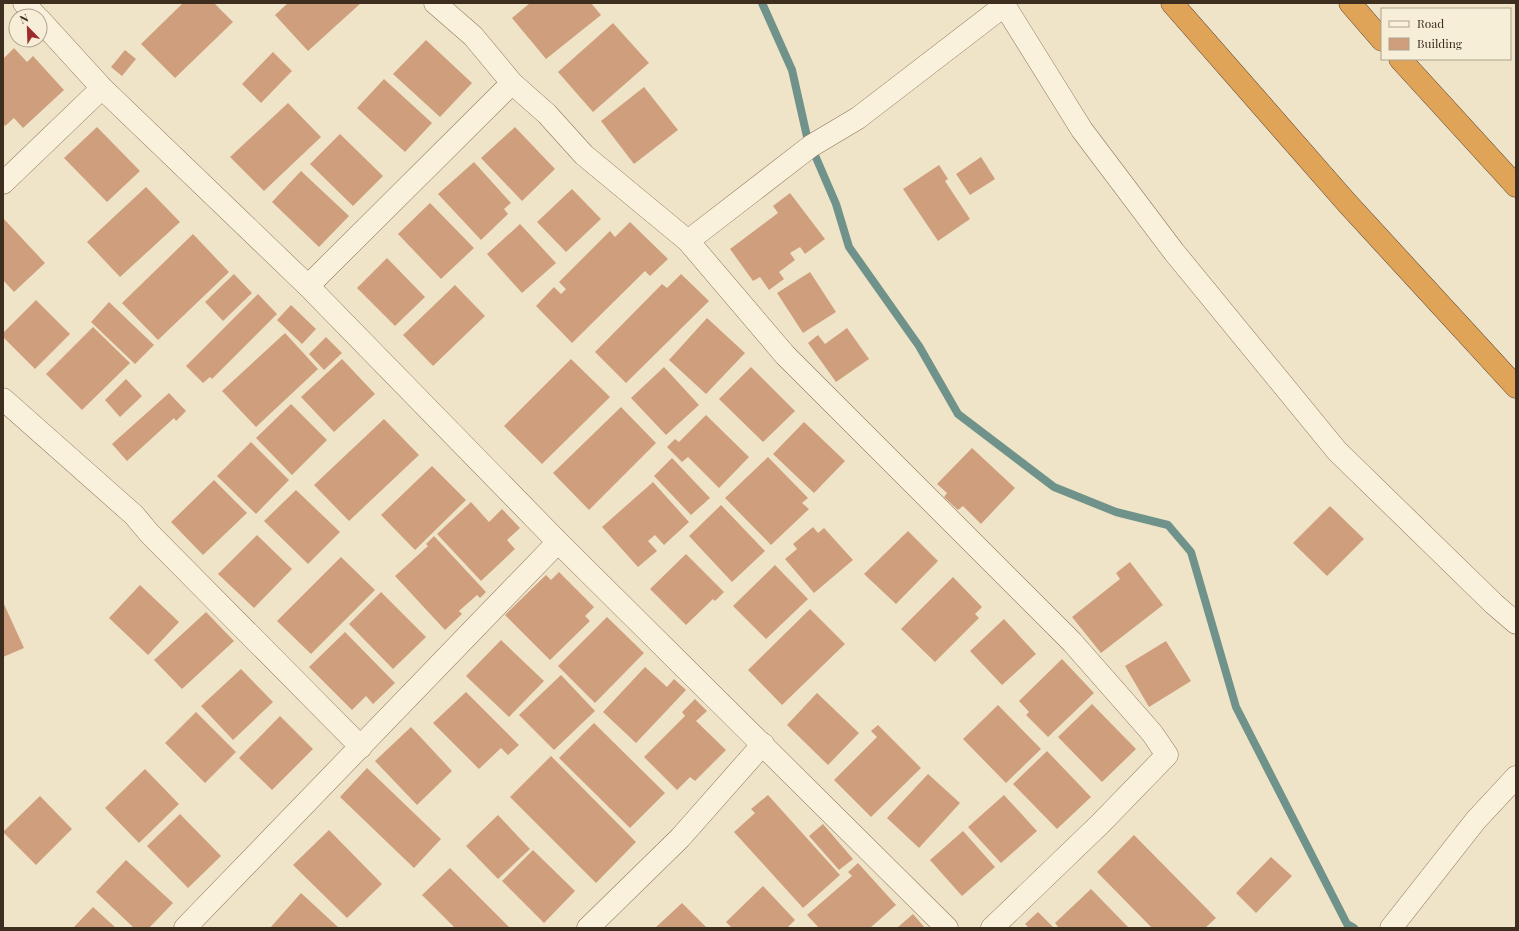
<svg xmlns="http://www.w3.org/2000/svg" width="1519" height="931" font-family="'Playfair Display',serif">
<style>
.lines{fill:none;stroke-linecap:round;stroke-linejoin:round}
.stream{stroke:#6f938a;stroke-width:8}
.building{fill:#cf9f7d}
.minor-casing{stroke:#8d765c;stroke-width:23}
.motorway-casing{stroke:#5b4430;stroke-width:23}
.minor{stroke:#faf1dc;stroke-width:22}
.motorway{stroke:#e0a458;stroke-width:22}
</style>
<rect width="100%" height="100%" fill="#f0e4c8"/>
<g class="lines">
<path class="stream" d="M762,3L792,70L808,141L811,146L836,204L849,247L919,346L958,414L1054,487L1116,512L1168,525L1191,552L1236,707L1347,924L1354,928"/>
</g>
<g class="building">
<path d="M183,3H214L233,22L175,78L141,44Z"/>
<path d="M288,3H361L308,51L275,15Z"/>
<path d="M530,3H591L601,15L546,59L512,18Z"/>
<path d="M613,23L649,63L593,112L558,72Z"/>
<path d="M426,40L472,83L440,117L393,74Z"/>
<path d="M14,48L27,62L33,56L64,90L23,128L14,118L5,126L3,123V59Z"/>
<path d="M125,50L136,59L122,76L111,67Z"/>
<path d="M273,52L292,71L261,103L242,84Z"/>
<path d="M384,79L432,123L405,152L357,108Z"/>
<path d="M644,87L678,130L634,164L601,121Z"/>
<path d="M288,103L321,137L264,191L230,157Z"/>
<path d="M97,127L140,171L107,202L64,158Z"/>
<path d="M515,127L555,169L522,201L481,158Z"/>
<path d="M340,134L383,176L353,206L310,164Z"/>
<path d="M981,157L995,179L970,195L956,174Z"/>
<path d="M474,162L511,203L504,209L508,214L481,240L438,194Z"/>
<path d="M939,165L948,179L945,181L970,219L938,241L903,189Z"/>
<path d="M301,171L349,216L319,247L272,202Z"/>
<path d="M146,187L180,222L120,277L87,242Z"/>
<path d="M572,189L601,219L566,252L537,222Z"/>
<path d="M790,193L825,239L805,254L800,247L790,253L795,260L779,272L784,279L769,290L760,277L753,281L730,249L778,213L773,206Z"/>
<path d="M430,203L474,248L441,279L398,234Z"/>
<path d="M3,218L45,263L14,292L3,280Z"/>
<path d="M630,222L668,259L650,276L645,271L572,343L536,306L554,287L561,294L566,289L559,282L610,231L615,237Z"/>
<path d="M520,224L556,263L522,293L487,254Z"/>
<path d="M193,234L229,272L158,340L122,303Z"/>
<path d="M387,258L425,297L395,326L357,288Z"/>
<path d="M810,272L836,312L803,333L777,293Z"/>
<path d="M234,274L252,293L223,321L205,302Z"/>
<path d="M681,274L709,301L626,383L595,352L662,284L667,288Z"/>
<path d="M455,285L485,316L433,366L403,335Z"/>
<path d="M258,294L277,314L212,379L210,377L203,383L186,366Z"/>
<path d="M36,300L70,334L35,369L3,337V333Z"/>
<path d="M109,302L154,345L135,364L91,322Z"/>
<path d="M291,305L316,329L302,344L277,320Z"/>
<path d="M707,318L745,353L706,394L669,360Z"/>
<path d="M93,327L130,363L82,410L46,374Z"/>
<path d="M847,328L869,359L836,382L808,343L818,335L825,344Z"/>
<path d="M285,333L318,369L256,427L222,391Z"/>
<path d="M326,337L342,353L324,370L309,354Z"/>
<path d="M342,359L375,394L334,432L301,397Z"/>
<path d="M571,359L610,397L542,464L504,426Z"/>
<path d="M664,367L699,405L666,435L631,398Z"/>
<path d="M751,367L795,411L763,442L719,399Z"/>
<path d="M126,379L142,396L120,417L105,400Z"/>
<path d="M169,393L186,411L176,421L174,418L127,461L112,444Z"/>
<path d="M291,404L327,440L292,475L256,438Z"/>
<path d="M621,407L656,443L589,510L553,473Z"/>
<path d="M706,415L749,457L719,488L688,457L682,462L667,447L675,439L679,442Z"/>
<path d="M384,419L419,455L349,521L314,485Z"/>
<path d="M804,422L845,461L814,493L773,454Z"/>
<path d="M251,442L289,480L256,514L217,476Z"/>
<path d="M972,448L1015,488L981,524L963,506L958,510L944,497L947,493L937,484Z"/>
<path d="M768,457L808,498L802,503L809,509L771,545L725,498Z"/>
<path d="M672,458L710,498L691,515L654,476Z"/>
<path d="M432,466L466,500L415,550L381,515Z"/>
<path d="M214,480L247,513L203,555L171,522Z"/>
<path d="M653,482L689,522L664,545L655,535L648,541L657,551L638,567L602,527Z"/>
<path d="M296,490L340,532L308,564L264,521Z"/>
<path d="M471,502L489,522L502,509L520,528L507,540L515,549L481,581L437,534Z"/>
<path d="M721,505L765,551L732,582L689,536Z"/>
<path d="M1330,506L1364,539L1327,576L1293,543Z"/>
<path d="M813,527L818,533L824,528L853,560L814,593L785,559L797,549L793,544Z"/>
<path d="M908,531L938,561L896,604L864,574Z"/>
<path d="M257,535L292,569L254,608L218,574Z"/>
<path d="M434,536L486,592L480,598L477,595L459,611L462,614L445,630L395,576L428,546L426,544Z"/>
<path d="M686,554L724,592L715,601L713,599L686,625L650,589Z"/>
<path d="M341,557L375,590L311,654L277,621Z"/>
<path d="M1130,562L1163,605L1101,653L1072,617L1120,579L1116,573Z"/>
<path d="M775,565L808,599L766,639L733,606Z"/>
<path d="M559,572L594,607L585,616L590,621L550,660L505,615L546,575L551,580Z"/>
<path d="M953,577L982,607L975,614L979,618L935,662L901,629Z"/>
<path d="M140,585L179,622L148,655L109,618Z"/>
<path d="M381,592L426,637L393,669L349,624Z"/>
<path d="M3,602L24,648L3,657Z"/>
<path d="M810,609L845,644L782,705L748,670Z"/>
<path d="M206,612L234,641L182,689L154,660Z"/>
<path d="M607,617L644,653L595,703L558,666Z"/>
<path d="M1004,619L1036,654L1002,685L970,651Z"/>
<path d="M345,632L395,683L373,704L366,696L352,710L309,667Z"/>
<path d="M501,640L544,681L509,717L466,676Z"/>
<path d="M1166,641L1191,681L1149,707L1125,666Z"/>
<path d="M1062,659L1094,693L1048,737L1026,715L1029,712L1019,701Z"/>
<path d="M645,667L667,687L674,679L686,690L636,743L603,712Z"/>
<path d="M241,669L273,702L233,740L201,706Z"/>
<path d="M561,675L595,711L554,750L519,715Z"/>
<path d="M466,692L519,745L508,755L501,748L479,769L433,723Z"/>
<path d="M817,693L859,733L828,765L787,725Z"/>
<path d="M695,699L707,711L696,721L726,750L695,781L690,777L677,790L644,757L685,716L682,712Z"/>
<path d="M1092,704L1136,749L1102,782L1058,737Z"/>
<path d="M998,705L1041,749L1006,783L963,739Z"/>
<path d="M196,712L236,752L205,783L165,743Z"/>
<path d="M280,716L313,749L272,790L239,758Z"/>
<path d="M594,723L665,793L630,828L559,758Z"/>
<path d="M878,725L921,768L871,817L834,780L877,737L871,731Z"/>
<path d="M411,727L452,771L417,805L375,761Z"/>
<path d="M1047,751L1091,797L1057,829L1013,784Z"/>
<path d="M551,756L636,842L596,883L510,797Z"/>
<path d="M367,768L441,839L414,868L340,797Z"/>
<path d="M145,769L179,804L139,843L105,808Z"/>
<path d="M928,774L960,803L919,848L887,818Z"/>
<path d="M768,795L840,875L803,908L734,832L755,813L751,809Z"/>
<path d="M1004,795L1037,831L1001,863L968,827Z"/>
<path d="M40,796L72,829L36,865L3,832Z"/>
<path d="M180,814L221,856L188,888L147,846Z"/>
<path d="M498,815L530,849L498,879L466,846Z"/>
<path d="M823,824L853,859L839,870L809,836Z"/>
<path d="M329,830L382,884L347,918L293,865Z"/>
<path d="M963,831L995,867L962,896L930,860Z"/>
<path d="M1134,835L1216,918L1205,928H1152L1097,872Z"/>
<path d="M533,850L575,891L544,923L502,881Z"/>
<path d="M1271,857L1292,876L1256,913L1236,893Z"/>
<path d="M126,860L173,903L149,928H134L96,892Z"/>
<path d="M858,863L896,905L870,928H819L807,915L852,876L848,872Z"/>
<path d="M450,868L510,928H455L422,895Z"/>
<path d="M763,886L795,920L787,928H732L726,922Z"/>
<path d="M1091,889L1129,928H1059L1055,923Z"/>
<path d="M301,893L339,928H270Z"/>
<path d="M682,903L707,928H655Z"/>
<path d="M93,907L116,928H73Z"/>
<path d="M1038,912L1054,928H1029L1025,924Z"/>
<path d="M913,914L925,928H897Z"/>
</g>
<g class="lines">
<defs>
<g id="minor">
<path d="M24,3L36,16"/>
<path d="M435,3L473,36L512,83L547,114L584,155L688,241L785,355L1072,642L1152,733L1167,755L1100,824L992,928"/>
<path d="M1003,3L1082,130L1174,252L1337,451L1494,604L1516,623"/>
<path d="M40,20L102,88L308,286L558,542L947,928"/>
<path d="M3,183L102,88"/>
<path d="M688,241L811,146L858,118L1005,5"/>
<path d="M308,286L512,83"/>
<path d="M3,399L134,515L149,533L361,747"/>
<path d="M185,928L558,542"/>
<path d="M588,928L680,838L763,744"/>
<path d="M1391,928L1476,820L1516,777"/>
</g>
<g id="motorway">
<path d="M1172,3L1347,203L1516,387"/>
<path d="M1350,3L1382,40"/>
<path d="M1400,59L1516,186"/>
</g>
</defs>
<use href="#minor" class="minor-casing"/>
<use href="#motorway" class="motorway-casing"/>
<use href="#minor" class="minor"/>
<use href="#motorway" class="motorway"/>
</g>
<rect width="1519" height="931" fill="none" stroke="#3d2e20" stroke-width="8"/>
<rect x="1381" y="8" width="130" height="52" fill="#f7eed8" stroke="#ada18e"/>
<rect x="1389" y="21" width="20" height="6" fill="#faf1dc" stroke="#ada18e"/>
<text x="1417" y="28" font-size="12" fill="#3d2e20">Road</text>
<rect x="1389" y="38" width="20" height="12" fill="#cf9f7d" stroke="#ada18e"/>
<text x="1417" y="48" font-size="12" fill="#3d2e20">Building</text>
<g transform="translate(28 28) rotate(337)"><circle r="19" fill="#f7eed8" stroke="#ada18e"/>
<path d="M0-3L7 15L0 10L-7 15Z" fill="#9e2a2b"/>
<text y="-6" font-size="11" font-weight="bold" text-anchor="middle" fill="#3d2e20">N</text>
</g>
</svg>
